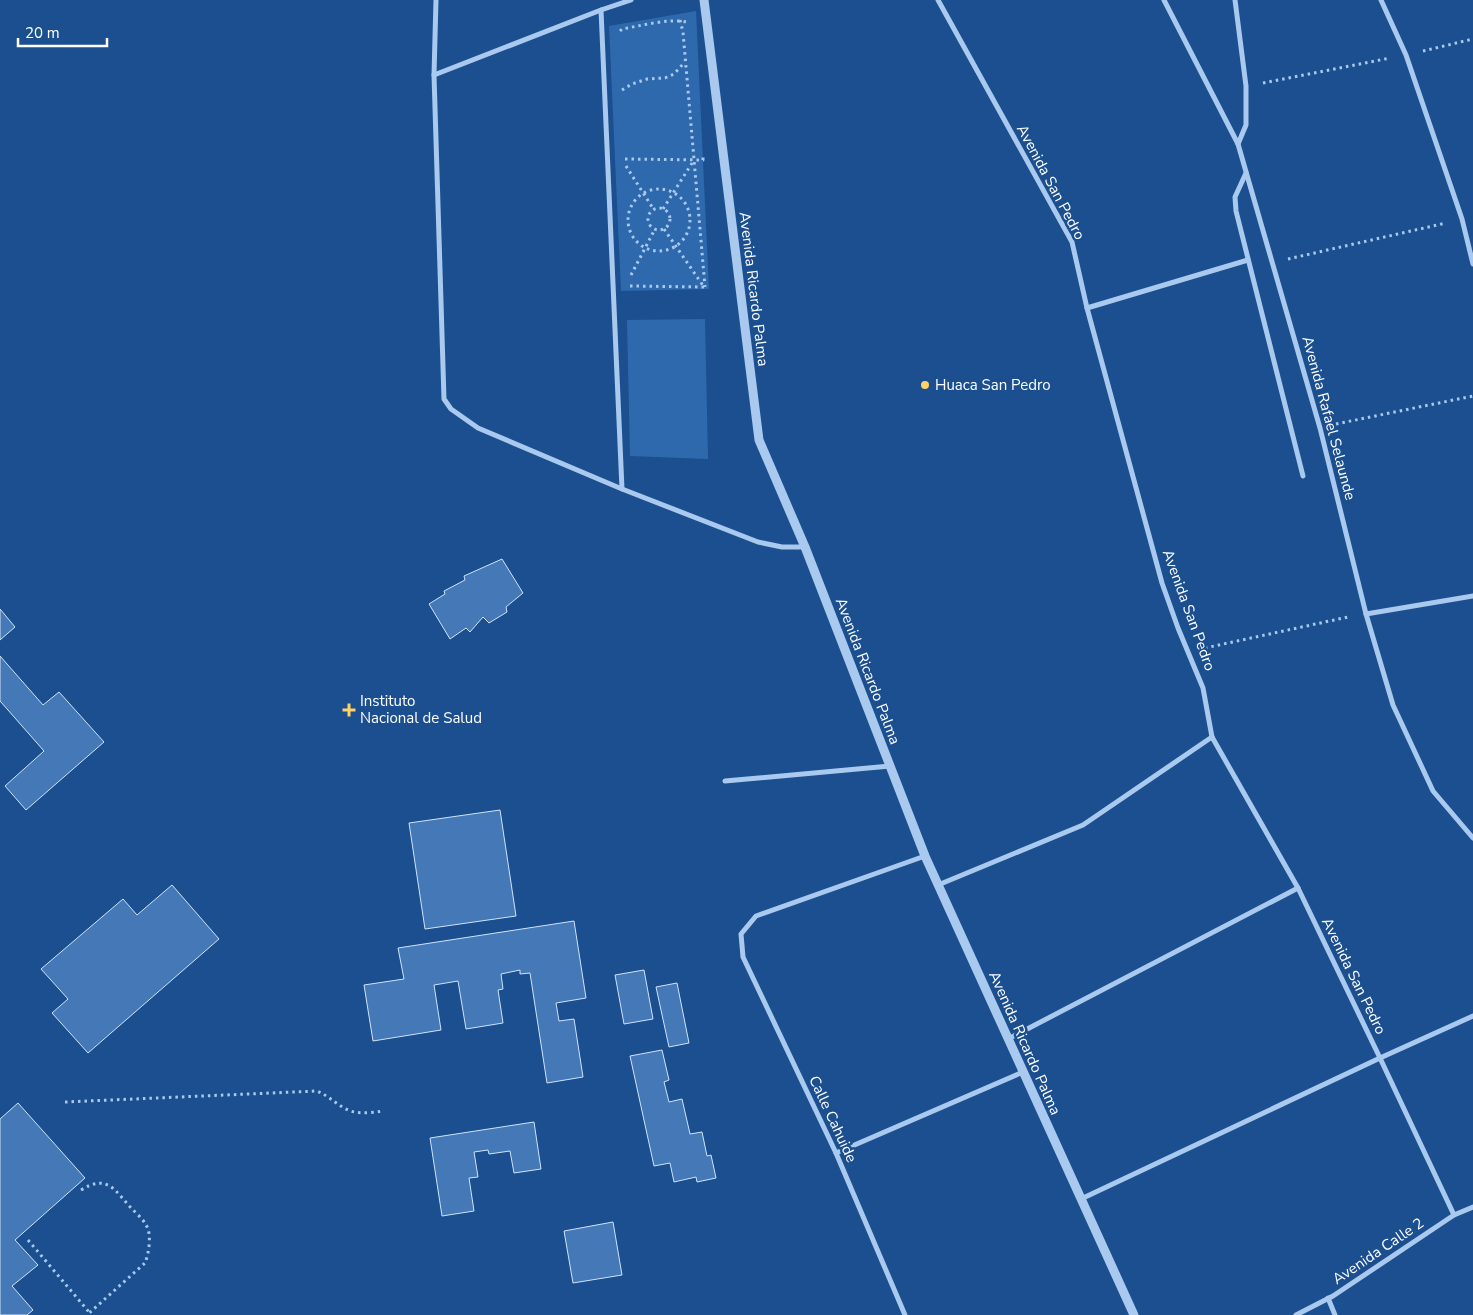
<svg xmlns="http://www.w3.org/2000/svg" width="1473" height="1315" font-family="'Nunito Sans',sans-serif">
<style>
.green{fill:#2e69ad}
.building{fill:#4478b7;stroke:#cfe3fa}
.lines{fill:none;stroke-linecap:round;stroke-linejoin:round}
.path{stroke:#a9c9ee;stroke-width:3;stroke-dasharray:2.5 4;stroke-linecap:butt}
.minor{stroke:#a9c9ee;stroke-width:5}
.tertiary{stroke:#a9c9ee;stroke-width:9}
.poi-dot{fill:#ffd166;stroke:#1b4f8f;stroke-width:2}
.labels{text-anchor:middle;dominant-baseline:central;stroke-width:5;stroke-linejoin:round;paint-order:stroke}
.street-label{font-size:15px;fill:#fff;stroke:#1b4f8f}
.poi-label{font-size:15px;fill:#fff;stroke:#1b4f8f;text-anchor:start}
</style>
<rect width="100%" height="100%" fill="#1b4f8f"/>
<g class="green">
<path d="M696,11L709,289L621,291L609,26Z"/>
<path d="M705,319L708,459L630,456L627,320Z"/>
</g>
<g class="building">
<path d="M502,559L523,593L506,607L507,612L489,623L483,617L470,632L466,628L450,639L429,604L445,594L444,591L465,580L464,576Z"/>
<path d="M0,609L15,627L0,640Z"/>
<path d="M0,656L43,705L59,692L104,742L26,810L5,786L44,751L0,701Z"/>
<path d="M500,810L516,916L425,929L409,823Z"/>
<path d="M172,885L219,939L88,1053L52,1013L68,999L41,969L123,899L137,915Z"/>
<path d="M574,921L586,998L556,1003L559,1021L574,1019L583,1077L547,1083L530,973L520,974V970L501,974L503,989L498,990L503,1023L466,1029L458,981L434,985L441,1030L373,1041L364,985L404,979L398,948Z"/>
<path d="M644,970L653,1019L624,1024L615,975Z"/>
<path d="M677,983L689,1043L669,1047L656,987Z"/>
<path d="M662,1050L669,1080L664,1082L669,1102L682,1099L690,1134L702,1132L707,1156L711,1155L716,1178L697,1182L696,1177L674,1182L670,1163L654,1166L630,1056Z"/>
<path d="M18,1103L85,1178L15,1240L38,1265L12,1286L33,1310L27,1315H0V1119Z"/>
<path d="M534,1122L541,1169L514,1173L510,1151L489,1154L488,1150L474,1152L478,1177L469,1178L474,1211L442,1216L430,1138Z"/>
<path d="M613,1222L622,1275L573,1283L564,1231Z"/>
</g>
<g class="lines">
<g class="path">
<path d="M680,20L683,32L705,287"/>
<path d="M620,31L622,29C640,26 669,18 687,22"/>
<path d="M1423,51L1473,39"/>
<path d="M1263,83L1390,58"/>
<path d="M622,90L632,84L647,79L665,78L674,74L684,63"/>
<path d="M625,159L703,160V157"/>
<path d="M626,166L654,210"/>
<circle cx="659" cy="220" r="31"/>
<circle cx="659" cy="219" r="11"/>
<path d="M663,209L694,160"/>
<path d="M664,229L704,287"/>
<path d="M1288,259L1446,223"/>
<path d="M631,275L655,229"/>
<path d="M630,286L705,287"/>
<path d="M1336,424L1473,396"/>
<path d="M1205,648L1348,617"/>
<path d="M65,1102L317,1091C329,1096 337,1105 348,1110C359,1115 373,1112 384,1111"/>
<path d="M81,1190C107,1174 114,1189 131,1208C136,1213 143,1219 146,1225C152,1234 149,1253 145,1263L87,1315"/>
<path d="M28,1240L89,1312"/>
</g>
<g class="minor">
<path d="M436,0L434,75L444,399L451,409L478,428L622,489L758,542L782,547H805"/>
<path d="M938,0L1072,242L1087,308L1162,583L1178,628L1203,688L1212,737L1298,888L1380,1058L1454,1215"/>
<path d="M1164,0L1238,144L1320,428L1366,614L1393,705L1433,791L1473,838"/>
<path d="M1235,0L1246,86V125L1238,144"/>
<path d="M1381,0L1406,55L1462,219L1473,264"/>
<path d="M601,10L622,489"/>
<path d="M434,75L601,10L631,0"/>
<path d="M1246,173L1235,197L1236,211L1303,476"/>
<path d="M1087,308L1248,260"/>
<path d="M1366,614L1473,596"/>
<path d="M725,781L890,766"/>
<path d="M938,885L1083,825L1212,737"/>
<path d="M1008,1039L1298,888"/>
<path d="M836,1153L1023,1072"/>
<path d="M1081,1199L1380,1058L1473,1016"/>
<path d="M1328,1298L1335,1315"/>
<path d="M905,1315L836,1153L743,957L741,934L756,916L925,856"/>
<path d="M1296,1315L1333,1296L1454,1215L1473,1207"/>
</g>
<path class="tertiary" d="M704,0L759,440L805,547L925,856L1134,1315"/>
</g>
<g class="poi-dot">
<circle cx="925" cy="385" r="5"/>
<path d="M346.5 702.5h5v5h5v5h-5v5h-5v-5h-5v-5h5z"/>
</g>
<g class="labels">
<g class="street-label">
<text transform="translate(1051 182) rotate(62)">Avenida San Pedro</text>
<text transform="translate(754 289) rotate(83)">Avenida Ricardo Palma</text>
<text transform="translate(1329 418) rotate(75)">Avenida Rafael Selaunde</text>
<text transform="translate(1189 610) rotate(70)">Avenida San Pedro</text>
<text transform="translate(868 671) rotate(69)">Avenida Ricardo Palma</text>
<text transform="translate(1354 976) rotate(64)">Avenida San Pedro</text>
<text transform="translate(1025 1043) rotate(66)">Avenida Ricardo Palma</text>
<text transform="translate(833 1119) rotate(65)">Calle Cahuide</text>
<text transform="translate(1378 1251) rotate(-34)">Avenida Calle 2</text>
</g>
<g class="poi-label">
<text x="935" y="385">Huaca San Pedro</text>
<text x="360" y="701">Instituto<tspan x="360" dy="17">Nacional de Salud</tspan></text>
</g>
</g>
<path d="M18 38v8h89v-8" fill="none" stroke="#ffffff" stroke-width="2.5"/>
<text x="25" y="38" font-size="15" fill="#ffffff" stroke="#1b4f8f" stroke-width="4" paint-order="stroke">20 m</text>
</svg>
